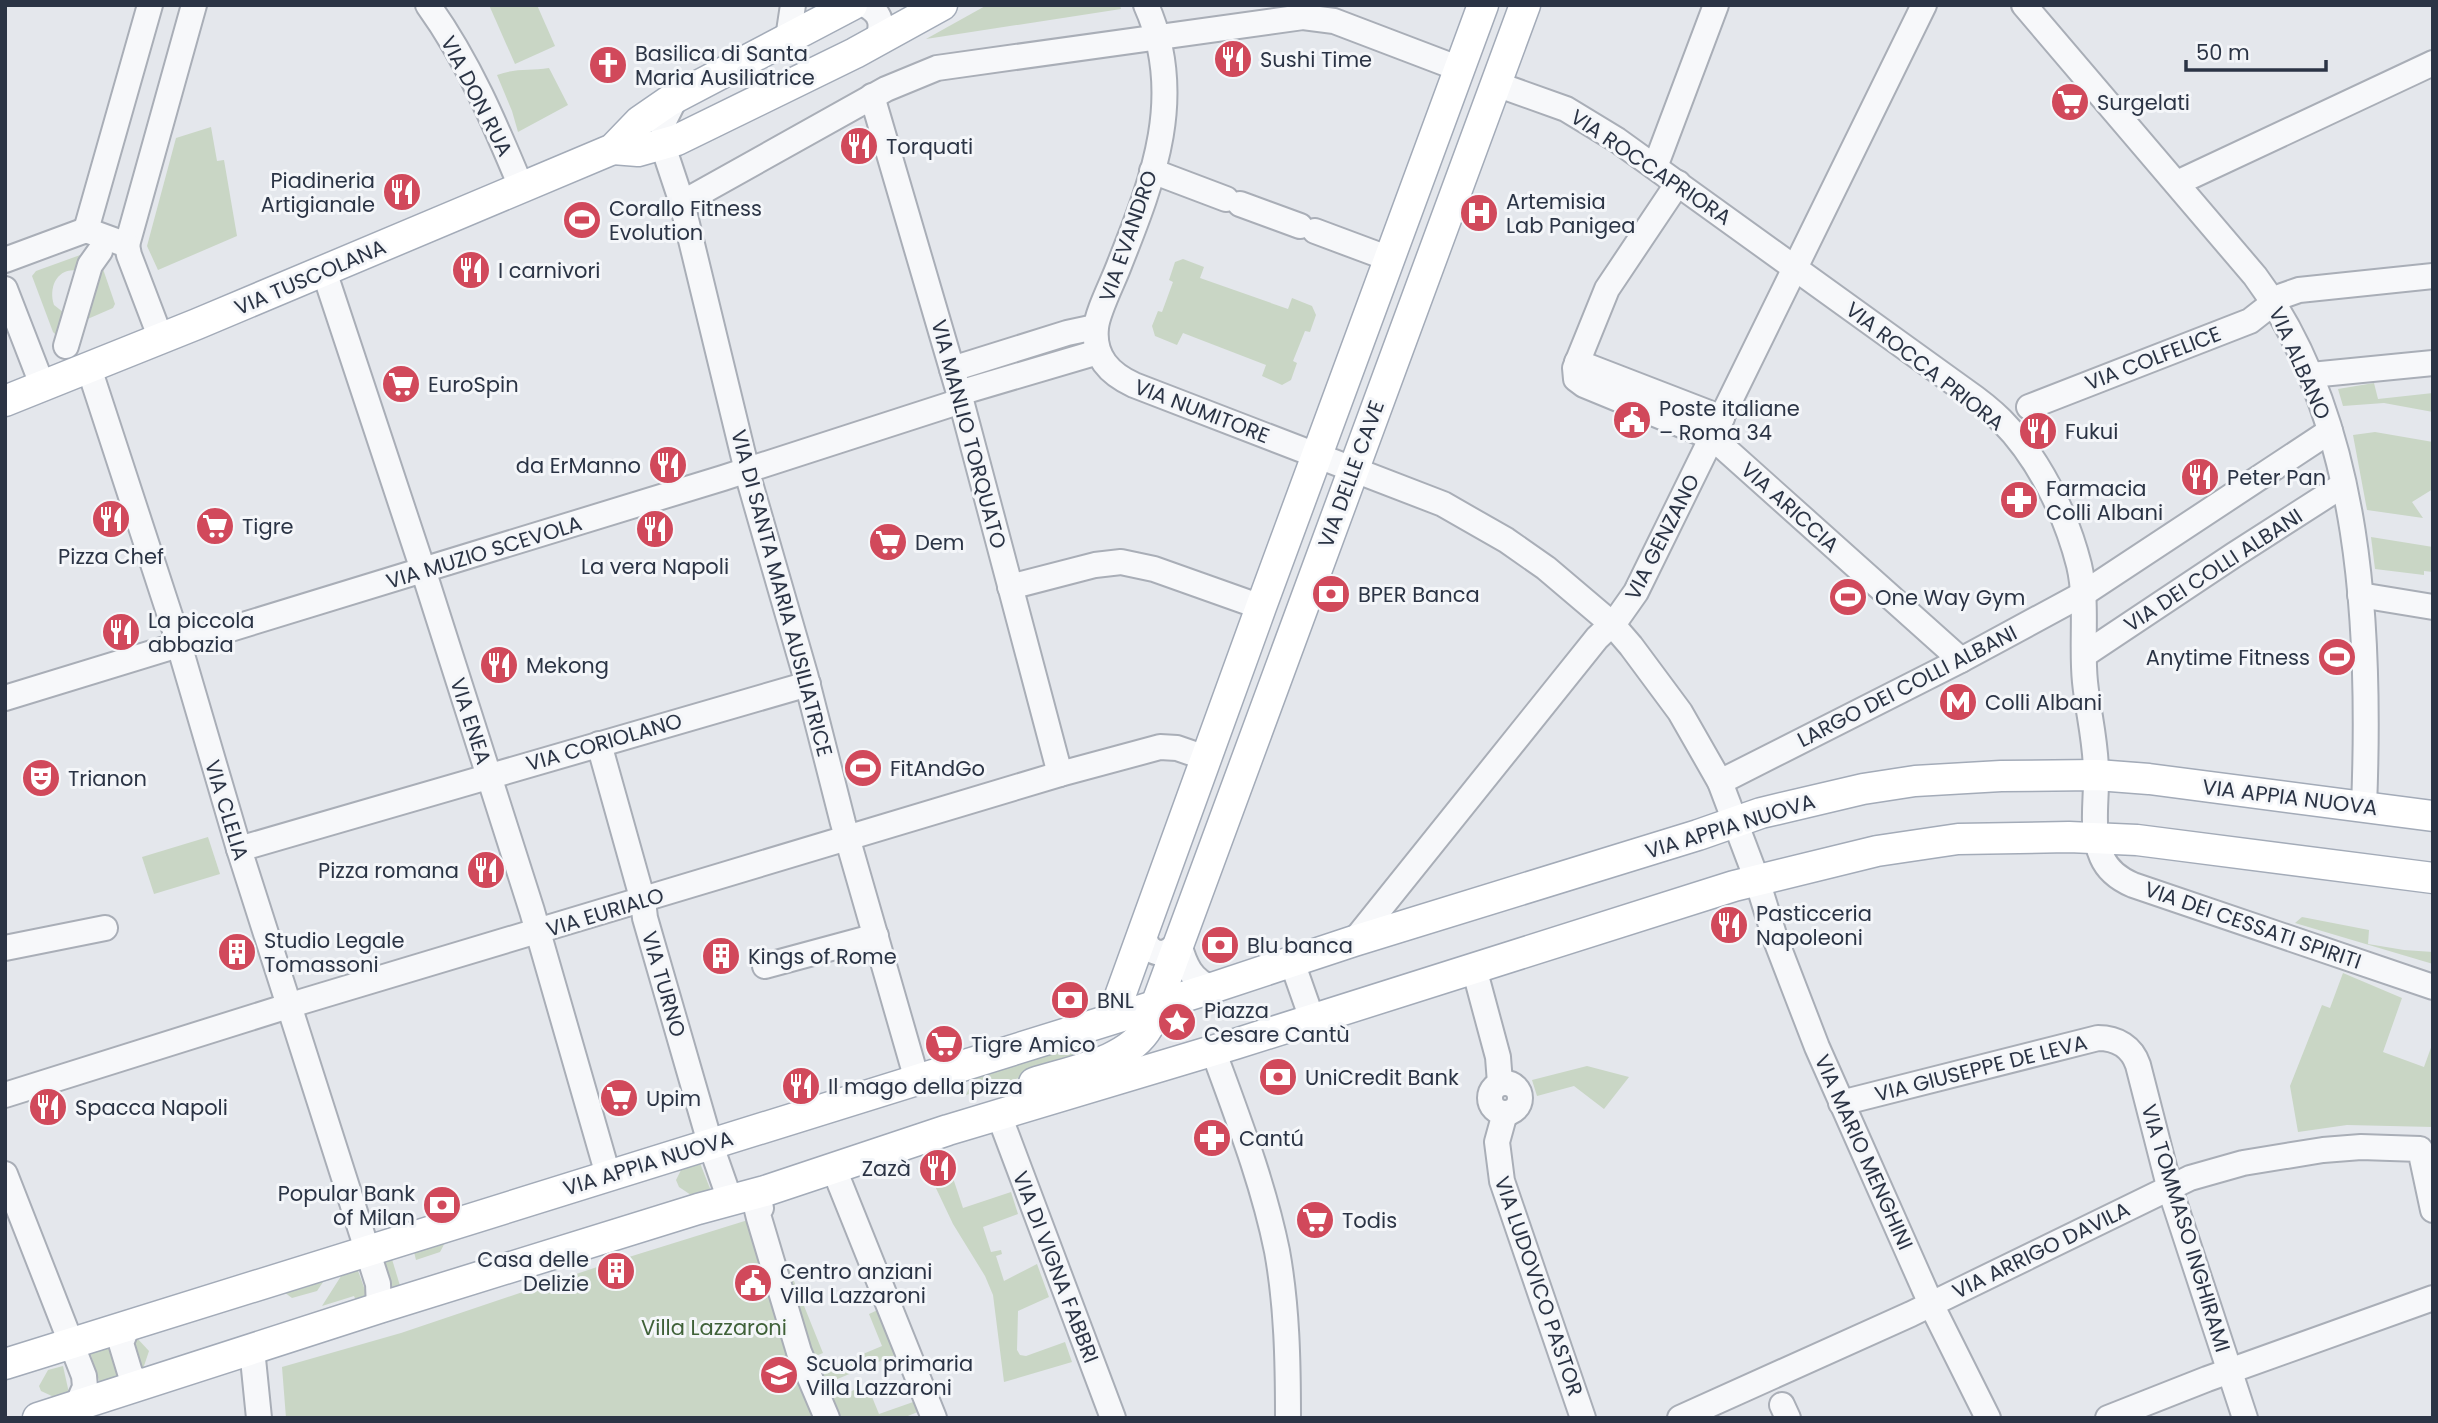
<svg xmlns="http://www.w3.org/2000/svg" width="2438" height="1423" font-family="Poppins,sans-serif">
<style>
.green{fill:#c9d6c5}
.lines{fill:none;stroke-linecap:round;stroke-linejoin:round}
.minor-casing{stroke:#a9aeb7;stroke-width:28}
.major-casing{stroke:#a3abb8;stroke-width:33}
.minor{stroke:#f7f8fa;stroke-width:24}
.major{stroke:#fff;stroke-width:30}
.labels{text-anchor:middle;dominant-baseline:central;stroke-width:6;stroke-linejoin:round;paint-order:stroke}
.poi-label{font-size:21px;fill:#2b3445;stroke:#f4f6f9;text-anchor:start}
.street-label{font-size:21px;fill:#2b3445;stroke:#f4f6f9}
.park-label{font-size:21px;fill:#3f6138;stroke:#f4f6f9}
</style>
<rect width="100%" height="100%" fill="#e4e7ec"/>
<g class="green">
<path d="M489,5H537L555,46L515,64Z"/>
<path d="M987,5H1120L1121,9L926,39Z"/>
<path d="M549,68L568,105L518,132L512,111L497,75C515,68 530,71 549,68Z"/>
<path d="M211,127L217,161L224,160L237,236L158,270L147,246L176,138Z"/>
<path d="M83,254L80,271C58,266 48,286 54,305L68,316L57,336L53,332L32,276L36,271Z"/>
<path d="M1183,259L1204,267L1200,278L1288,309L1292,298L1312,306L1316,315L1310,332L1305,331L1293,361L1297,363L1291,380L1282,385L1262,376L1266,365L1183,333L1177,345L1155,336L1152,326L1158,311L1162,312L1173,282L1169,280L1175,262Z"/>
<path d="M100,268L103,269L115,304L113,308L83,321Z"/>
<path d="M2374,383L2378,399L2433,393V412L2384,403L2343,406L2338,389Z"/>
<path d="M2375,432L2433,442V489L2412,502L2423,518L2367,510L2353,435Z"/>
<path d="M2371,537L2433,547V572L2424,571V575L2375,569Z"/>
<path d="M208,837L220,874L154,894L142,857Z"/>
<path d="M2302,917L2369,930L2368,944L2404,950L2433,952V964L2295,923Z"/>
<path d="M2343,973L2402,998L2383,1052L2424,1067L2433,1042V1127L2347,1125L2298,1132L2290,1086L2322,1005L2330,1008Z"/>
<path d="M1094,1039L1097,1053L966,1095L975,1075Z"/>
<path d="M1587,1066L1629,1077L1604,1109L1574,1086L1537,1096L1532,1080Z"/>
<path d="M698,1158L711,1191L694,1197L679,1187L676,1180L685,1162Z"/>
<path d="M953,1178L963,1208L1011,1192L1018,1214L983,1227L991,1252L1001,1250L1002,1254L996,1256L1004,1281L1037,1264L1049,1297L1018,1311L1017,1350L1020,1355L1026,1356L1065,1342L1072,1362L1004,1382L993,1295L985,1276L953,1224L934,1184Z"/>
<path d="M767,1214L823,1353L811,1358L818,1373L882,1346L869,1314L882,1308L900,1353L835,1380L842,1395L859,1388L862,1395L870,1392L879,1414L916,1401L920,1411L903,1418H286L282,1367L401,1333L600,1266Z"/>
<path d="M448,1237L440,1252L416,1260L413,1248Z"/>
<path d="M391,1256L401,1289L388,1293L378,1260Z"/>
<path d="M357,1268L368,1298L358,1305L354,1296L322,1306L343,1273Z"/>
<path d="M325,1279L317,1291L292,1298L284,1292Z"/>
<path d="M136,1337L149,1351L142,1372L129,1339Z"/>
<path d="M108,1346L119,1381L101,1387L90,1352Z"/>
<path d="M63,1366L69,1393L54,1397L41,1391L39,1386L48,1370Z"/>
</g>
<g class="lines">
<defs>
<g id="minor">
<path d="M428,5C469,62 495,124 522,189"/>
<path d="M865,5C882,13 884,26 876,42"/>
<path d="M1146,5C1186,94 1154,178 1120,263C1114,280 1097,312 1096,328C1093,357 1110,374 1134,385L1443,504L1506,540L1546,568L1612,624L1631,646L1680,712L1720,782L1757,880L1775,938L1817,1047L1931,1304L1988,1418"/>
<path d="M2024,5L2255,276C2363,422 2371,632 2364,807"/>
<path d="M788,38L793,5"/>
<path d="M1496,84L1566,109L1617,140L1964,390C1977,399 1990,409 2001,420C2039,458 2066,514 2079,565C2088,603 2081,644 2085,682C2088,712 2096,742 2096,772C2097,801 2090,830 2102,857C2108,871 2119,879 2133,885L2433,987"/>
<path d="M872,96L959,393L1060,774"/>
<path d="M676,97L664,121L663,146L682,203L750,483L805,674L843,823L917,1080"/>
<path d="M1655,167L1716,5"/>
<path d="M1152,171L1226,199"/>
<path d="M1678,183L1607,289L1575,368L1576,379L1584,385L1713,438L1961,660"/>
<path d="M2177,183L2433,63"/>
<path d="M682,203L886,89L937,68L1303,17L1334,21L1460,69"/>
<path d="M1240,204L1300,226"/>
<path d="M86,230L150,5"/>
<path d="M1315,231L1390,259"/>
<path d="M127,245L194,5"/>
<path d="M5,260L86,230L127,245L129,255L161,339"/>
<path d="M324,271L427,582L532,911L608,1175"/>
<path d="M5,289L43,387"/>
<path d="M66,346L90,265L100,251"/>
<path d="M1577,362L1722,418"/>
<path d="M89,368L175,631L239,849L378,1284L379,1308"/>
<path d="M952,369L1067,333L1095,327"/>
<path d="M2311,375L2433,363"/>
<path d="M959,393L1098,352"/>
<path d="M2029,407L2250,321L2282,296L2299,290L2433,276"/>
<path d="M1010,587L1095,565L1121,562L1154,569L1261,607"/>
<path d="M2360,595L2433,607"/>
<path d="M2084,655L2234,555L2343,485"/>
<path d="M5,698L723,478L961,401"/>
<path d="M599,744L643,901L645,918L710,1143L730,1200"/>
<path d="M1720,782L1961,660L2083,594L2330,431"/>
<path d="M239,849L808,684"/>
<path d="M1145,928C1143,943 1149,954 1165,953L1179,944C1185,965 1191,980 1212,988"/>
<path d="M1354,941L1597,638L1617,619L1636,592L1924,5"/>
<path d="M5,948L105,928"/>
<path d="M1292,962L1312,1019"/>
<path d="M765,966L876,936"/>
<path d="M1474,968L1498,1057L1500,1083"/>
<path d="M1213,1050C1237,1116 1263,1182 1277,1251C1287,1306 1288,1362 1288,1418"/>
<circle cx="1505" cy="1098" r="15"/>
<path d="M5,1095L304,1001L1060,774L1160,747L1177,748L1206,758"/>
<path d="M1841,1103L2098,1038C2117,1038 2132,1047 2138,1065L2169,1186L2245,1418"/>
<path d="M1505,1113L1497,1142L1502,1181L1583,1418"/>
<path d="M999,1115L1113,1418"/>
<path d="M834,1169L934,1418"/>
<path d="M5,1174L84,1376L85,1387L77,1405"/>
<path d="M761,1208L757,1210L759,1218L799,1352L827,1418"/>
<path d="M128,1326L121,1343L131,1376L144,1384"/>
<path d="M252,1349L259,1418"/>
<path d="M1782,1405L1788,1418"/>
<path d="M1680,1418L1911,1314L2190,1178L2243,1163L2323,1150L2361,1147L2420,1149L2433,1210"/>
<path d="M2108,1418L2207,1379L2433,1298"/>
</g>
<g id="major">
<path d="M613,149L638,151L677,140L855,53L942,5"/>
<path d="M5,401L197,324L613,149L640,121L669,101L852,5"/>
<path d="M1112,1018L1261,607L1483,5"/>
<path d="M1034,1083C1071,1071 1128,1062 1148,1027L1525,5"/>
<path d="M5,1364L1212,988L1354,941L1698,835L1761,813L1863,789L1915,781L2001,776L2097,775L2149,779L2433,816"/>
<path d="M38,1418L379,1308L698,1209L765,1191L948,1130L1235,1044L1734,886L1877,851L1958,839L2069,837L2137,840L2433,878"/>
</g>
</defs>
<use href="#minor" class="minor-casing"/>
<use href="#major" class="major-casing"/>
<use href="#minor" class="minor"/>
<use href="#major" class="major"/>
</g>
<defs>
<symbol id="restaurant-disc" viewBox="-11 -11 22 22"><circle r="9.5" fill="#d1495b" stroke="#f4f6f9"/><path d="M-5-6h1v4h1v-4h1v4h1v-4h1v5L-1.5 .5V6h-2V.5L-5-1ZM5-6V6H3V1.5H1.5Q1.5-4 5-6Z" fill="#fff"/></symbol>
<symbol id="church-disc" viewBox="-11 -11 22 22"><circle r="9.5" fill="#d1495b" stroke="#f4f6f9"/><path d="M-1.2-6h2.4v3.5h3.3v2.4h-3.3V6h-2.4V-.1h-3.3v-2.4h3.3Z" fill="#fff"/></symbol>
<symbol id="supermarket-disc" viewBox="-11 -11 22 22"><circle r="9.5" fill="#d1495b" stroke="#f4f6f9"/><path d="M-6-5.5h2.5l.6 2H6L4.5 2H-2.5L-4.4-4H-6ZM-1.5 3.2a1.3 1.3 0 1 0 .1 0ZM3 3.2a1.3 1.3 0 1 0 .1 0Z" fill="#fff"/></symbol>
<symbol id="hospital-disc" viewBox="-11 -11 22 22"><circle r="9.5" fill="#d1495b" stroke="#f4f6f9"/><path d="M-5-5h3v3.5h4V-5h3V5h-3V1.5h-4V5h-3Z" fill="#fff"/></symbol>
<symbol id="stadium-disc" viewBox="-11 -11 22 22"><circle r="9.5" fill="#d1495b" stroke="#f4f6f9"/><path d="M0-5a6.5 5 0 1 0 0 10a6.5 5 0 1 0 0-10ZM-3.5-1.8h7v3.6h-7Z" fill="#fff"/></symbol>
<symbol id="civic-disc" viewBox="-11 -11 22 22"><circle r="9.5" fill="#d1495b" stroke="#f4f6f9"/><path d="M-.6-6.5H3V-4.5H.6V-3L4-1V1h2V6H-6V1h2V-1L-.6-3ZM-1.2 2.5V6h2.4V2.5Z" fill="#fff"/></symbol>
<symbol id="pharmacy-disc" viewBox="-11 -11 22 22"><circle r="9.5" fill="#d1495b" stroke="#f4f6f9"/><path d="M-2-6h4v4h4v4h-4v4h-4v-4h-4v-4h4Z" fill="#fff"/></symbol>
<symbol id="bank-disc" viewBox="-11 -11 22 22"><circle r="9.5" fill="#d1495b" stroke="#f4f6f9"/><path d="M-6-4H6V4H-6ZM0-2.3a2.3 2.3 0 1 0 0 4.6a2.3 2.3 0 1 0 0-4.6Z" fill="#fff"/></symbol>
<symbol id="metro-disc" viewBox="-11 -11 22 22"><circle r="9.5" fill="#d1495b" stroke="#f4f6f9"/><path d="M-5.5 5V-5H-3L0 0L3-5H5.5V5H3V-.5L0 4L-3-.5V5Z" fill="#fff"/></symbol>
<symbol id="theatre-disc" viewBox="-11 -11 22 22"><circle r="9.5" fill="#d1495b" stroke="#f4f6f9"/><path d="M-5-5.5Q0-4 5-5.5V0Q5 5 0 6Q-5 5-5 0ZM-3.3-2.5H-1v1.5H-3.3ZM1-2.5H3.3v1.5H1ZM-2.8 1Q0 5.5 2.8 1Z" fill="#fff"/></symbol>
<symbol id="building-disc" viewBox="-11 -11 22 22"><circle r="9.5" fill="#d1495b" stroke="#f4f6f9"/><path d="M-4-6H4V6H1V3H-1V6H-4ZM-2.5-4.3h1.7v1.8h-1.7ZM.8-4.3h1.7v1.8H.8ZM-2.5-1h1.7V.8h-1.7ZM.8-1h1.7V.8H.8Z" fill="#fff"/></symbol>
<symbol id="sight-disc" viewBox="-11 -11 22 22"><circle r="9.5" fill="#d1495b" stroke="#f4f6f9"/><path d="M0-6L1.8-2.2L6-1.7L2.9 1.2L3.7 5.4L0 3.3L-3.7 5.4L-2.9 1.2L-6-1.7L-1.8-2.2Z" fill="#fff"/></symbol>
<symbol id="school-disc" viewBox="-11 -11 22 22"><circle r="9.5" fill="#d1495b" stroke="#f4f6f9"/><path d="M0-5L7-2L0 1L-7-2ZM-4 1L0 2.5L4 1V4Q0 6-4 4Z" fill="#fff"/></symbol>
</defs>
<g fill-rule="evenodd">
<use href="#restaurant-disc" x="1211" y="37" width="44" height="44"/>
<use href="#church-disc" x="586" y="43" width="44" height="44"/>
<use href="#supermarket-disc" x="2048" y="80" width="44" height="44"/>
<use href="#restaurant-disc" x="837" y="124" width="44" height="44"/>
<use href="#restaurant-disc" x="380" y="170" width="44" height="44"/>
<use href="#hospital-disc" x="1457" y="191" width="44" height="44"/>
<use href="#stadium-disc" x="560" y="198" width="44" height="44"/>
<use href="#restaurant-disc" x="449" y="248" width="44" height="44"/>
<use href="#supermarket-disc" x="379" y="362" width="44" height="44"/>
<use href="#civic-disc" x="1610" y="398" width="44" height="44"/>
<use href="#restaurant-disc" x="2016" y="409" width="44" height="44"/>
<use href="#restaurant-disc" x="646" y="443" width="44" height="44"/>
<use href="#restaurant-disc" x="2178" y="455" width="44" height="44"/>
<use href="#pharmacy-disc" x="1997" y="478" width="44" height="44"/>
<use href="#restaurant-disc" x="89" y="497" width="44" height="44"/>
<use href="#supermarket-disc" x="193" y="504" width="44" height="44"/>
<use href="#restaurant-disc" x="633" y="507" width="44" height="44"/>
<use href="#supermarket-disc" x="866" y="520" width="44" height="44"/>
<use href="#bank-disc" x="1309" y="572" width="44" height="44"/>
<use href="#stadium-disc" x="1826" y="575" width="44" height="44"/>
<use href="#restaurant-disc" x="99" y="610" width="44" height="44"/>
<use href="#stadium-disc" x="2315" y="635" width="44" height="44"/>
<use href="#restaurant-disc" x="477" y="643" width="44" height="44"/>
<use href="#metro-disc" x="1936" y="680" width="44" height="44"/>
<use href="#stadium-disc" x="841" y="746" width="44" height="44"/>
<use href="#theatre-disc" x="19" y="756" width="44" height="44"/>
<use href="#restaurant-disc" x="464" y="848" width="44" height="44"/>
<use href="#restaurant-disc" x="1707" y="903" width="44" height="44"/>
<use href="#bank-disc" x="1198" y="923" width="44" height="44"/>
<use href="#building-disc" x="215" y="930" width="44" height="44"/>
<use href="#building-disc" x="699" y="934" width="44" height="44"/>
<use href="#bank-disc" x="1048" y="978" width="44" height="44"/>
<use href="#sight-disc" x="1155" y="1000" width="44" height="44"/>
<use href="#supermarket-disc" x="922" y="1022" width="44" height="44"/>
<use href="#bank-disc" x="1256" y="1055" width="44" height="44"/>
<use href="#restaurant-disc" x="779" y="1064" width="44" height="44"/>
<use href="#supermarket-disc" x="597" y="1076" width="44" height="44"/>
<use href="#restaurant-disc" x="26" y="1085" width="44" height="44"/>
<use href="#pharmacy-disc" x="1190" y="1116" width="44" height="44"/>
<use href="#restaurant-disc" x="916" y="1146" width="44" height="44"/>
<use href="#bank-disc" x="420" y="1183" width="44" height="44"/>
<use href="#supermarket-disc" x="1293" y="1198" width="44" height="44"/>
<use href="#building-disc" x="594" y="1249" width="44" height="44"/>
<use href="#civic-disc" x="731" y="1261" width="44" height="44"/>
<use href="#school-disc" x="757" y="1353" width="44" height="44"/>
</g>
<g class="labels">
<g class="poi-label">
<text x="635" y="53">Basilica di Santa<tspan x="635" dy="24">Maria Ausiliatrice</tspan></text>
<text x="1260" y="59">Sushi Time</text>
<text x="2097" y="102">Surgelati</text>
<text x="886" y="146">Torquati</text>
<text x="375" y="180" text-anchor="end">Piadineria<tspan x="375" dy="24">Artigianale</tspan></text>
<text x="1506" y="201">Artemisia<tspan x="1506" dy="24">Lab Panigea</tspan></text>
<text x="609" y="208">Corallo Fitness<tspan x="609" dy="24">Evolution</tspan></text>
<text x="498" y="270">I carnivori</text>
<text x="428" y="384">EuroSpin</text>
<text x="1659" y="408">Poste italiane<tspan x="1659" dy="24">– Roma 34</tspan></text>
<text x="2065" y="431">Fukui</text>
<text x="641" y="465" text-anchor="end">da ErManno</text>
<text x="2227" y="477">Peter Pan</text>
<text x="2046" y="488">Farmacia<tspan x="2046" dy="24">Colli Albani</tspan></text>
<text x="242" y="526">Tigre</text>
<text x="915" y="542">Dem</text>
<text x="111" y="556" text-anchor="middle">Pizza Chef</text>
<text x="655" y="566" text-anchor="middle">La vera Napoli</text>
<text x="1358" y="594">BPER Banca</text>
<text x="1875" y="597">One Way Gym</text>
<text x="148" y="620">La piccola<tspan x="148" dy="24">abbazia</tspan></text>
<text x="2310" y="657" text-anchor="end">Anytime Fitness</text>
<text x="526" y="665">Mekong</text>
<text x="1985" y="702">Colli Albani</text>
<text x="890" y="768">FitAndGo</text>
<text x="68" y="778">Trianon</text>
<text x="459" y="870" text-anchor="end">Pizza romana</text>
<text x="1756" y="913">Pasticceria<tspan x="1756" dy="24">Napoleoni</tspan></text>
<text x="264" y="940">Studio Legale<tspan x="264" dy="24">Tomassoni</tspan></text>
<text x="1247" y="945">Blu banca</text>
<text x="748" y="956">Kings of Rome</text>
<text x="1097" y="1000">BNL</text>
<text x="1204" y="1010">Piazza<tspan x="1204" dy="24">Cesare Cantù</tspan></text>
<text x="971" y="1044">Tigre Amico</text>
<text x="1305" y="1077">UniCredit Bank</text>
<text x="828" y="1086">Il mago della pizza</text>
<text x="646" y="1098">Upim</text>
<text x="75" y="1107">Spacca Napoli</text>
<text x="1239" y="1138">Cantú</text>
<text x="911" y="1168" text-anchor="end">Zazà</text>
<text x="415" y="1193" text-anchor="end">Popular Bank<tspan x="415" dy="24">of Milan</tspan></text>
<text x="1342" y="1220">Todis</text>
<text x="589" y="1259" text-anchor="end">Casa delle<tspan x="589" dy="24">Delizie</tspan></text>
<text x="780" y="1271">Centro anziani<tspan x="780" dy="24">Villa Lazzaroni</tspan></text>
<text x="806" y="1363">Scuola primaria<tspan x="806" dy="24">Villa Lazzaroni</tspan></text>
</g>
<g class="street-label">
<text transform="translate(477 96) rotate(63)">VIA DON RUA</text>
<text transform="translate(1651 167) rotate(34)">VIA ROCCAPRIORA</text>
<text transform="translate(1128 236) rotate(-71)">VIA EVANDRO</text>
<text transform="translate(310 277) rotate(-23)">VIA TUSCOLANA</text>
<text transform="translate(2153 358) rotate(-21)">VIA COLFELICE</text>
<text transform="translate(2300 363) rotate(66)">VIA ALBANO</text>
<text transform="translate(1925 366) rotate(38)">VIA ROCCA PRIORA</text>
<text transform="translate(1202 411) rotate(21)">VIA NUMITORE</text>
<text transform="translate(969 434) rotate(75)">VIA MANLIO TORQUATO</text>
<text transform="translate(1351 474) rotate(-70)">VIA DELLE CAVE</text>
<text transform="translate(1790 507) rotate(42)">VIA ARICCIA</text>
<text transform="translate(1662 537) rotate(-63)">VIA GENZANO</text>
<text transform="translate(484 552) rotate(-17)">VIA MUZIO SCEVOLA</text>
<text transform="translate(2213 570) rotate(-33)">VIA DEI COLLI ALBANI</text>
<text transform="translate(782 593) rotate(75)">VIA DI SANTA MARIA AUSILIATRICE</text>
<text transform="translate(1907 686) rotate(-27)">LARGO DEI COLLI ALBANI</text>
<text transform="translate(471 721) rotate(72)">VIA ENEA</text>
<text transform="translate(604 742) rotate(-16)">VIA CORIOLANO</text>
<text transform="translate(2290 797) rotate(7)">VIA APPIA NUOVA</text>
<text transform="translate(227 810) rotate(73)">VIA CLELIA</text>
<text transform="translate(1730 826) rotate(-17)">VIA APPIA NUOVA</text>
<text transform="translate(605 912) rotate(-17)">VIA EURIALO</text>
<text transform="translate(2253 925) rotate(19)">VIA DEI CESSATI SPIRITI</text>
<text transform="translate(664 984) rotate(74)">VIA TURNO</text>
<text transform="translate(1981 1068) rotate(-14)">VIA GIUSEPPE DE LEVA</text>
<text transform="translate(1864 1152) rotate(66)">VIA MARIO MENGHINI</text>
<text transform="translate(648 1163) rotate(-17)">VIA APPIA NUOVA</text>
<text transform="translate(2186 1228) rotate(73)">VIA TOMMASO INGHIRAMI</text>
<text transform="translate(2041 1250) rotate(-26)">VIA ARRIGO DAVILA</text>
<text transform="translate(1056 1267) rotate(69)">VIA DI VIGNA FABBRI</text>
<text transform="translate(1539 1286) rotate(71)">VIA LUDOVICO PASTOR</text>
</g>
<g class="park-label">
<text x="714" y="1327">Villa Lazzaroni</text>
</g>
</g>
<rect width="2438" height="1423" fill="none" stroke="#2b3445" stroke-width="14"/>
<path d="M2186 60v10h140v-10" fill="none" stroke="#2b3445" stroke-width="3.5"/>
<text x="2196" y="60" font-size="21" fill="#2b3445" stroke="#f4f6f9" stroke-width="5" paint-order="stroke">50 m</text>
</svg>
